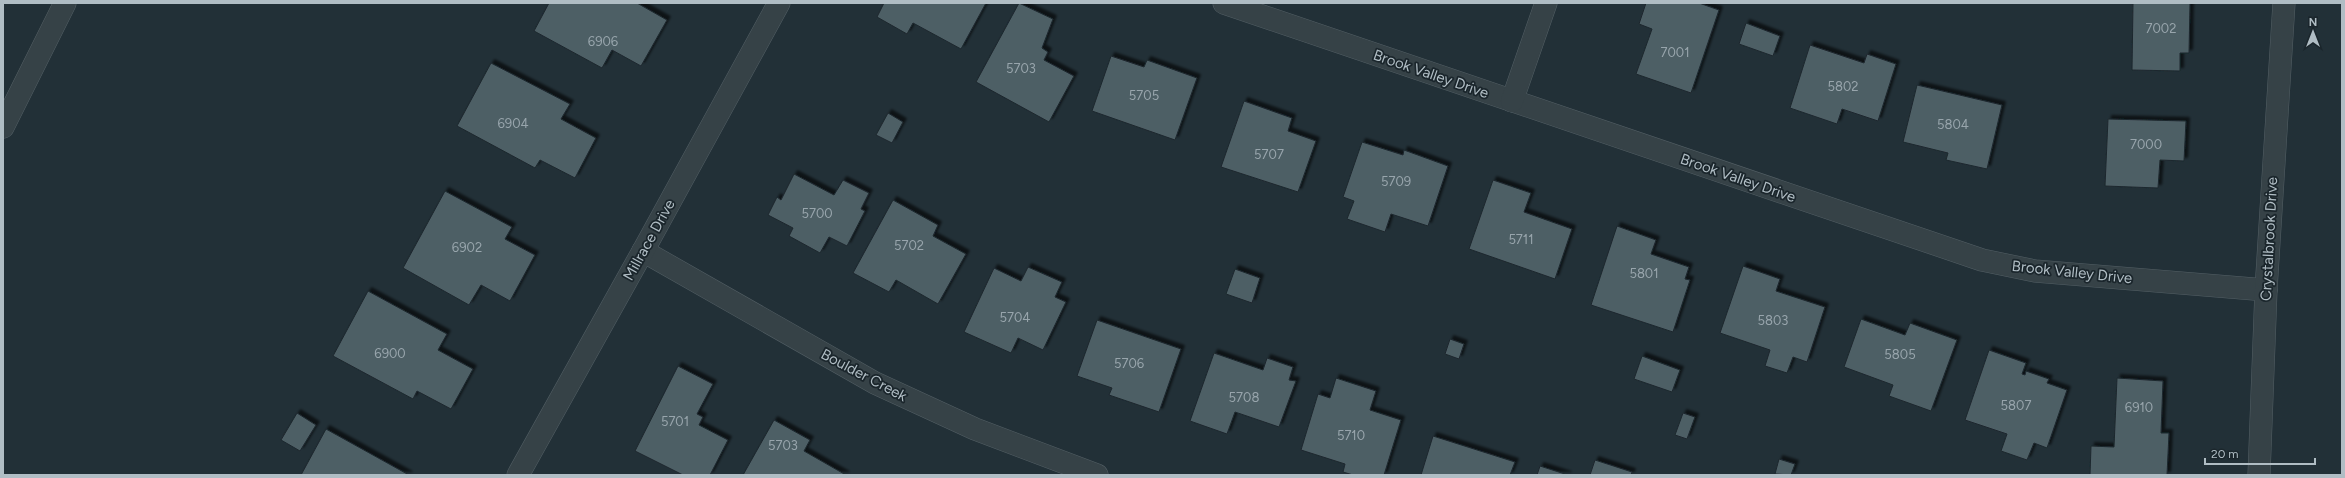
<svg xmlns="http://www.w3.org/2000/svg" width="2345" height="478" font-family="Figtree,sans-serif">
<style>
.building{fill:#4e5e65;stroke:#1d282e;filter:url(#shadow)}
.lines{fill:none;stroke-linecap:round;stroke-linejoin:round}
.minor-casing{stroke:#535f65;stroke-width:23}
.minor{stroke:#364247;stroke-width:22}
.labels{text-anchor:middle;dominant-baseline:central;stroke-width:3.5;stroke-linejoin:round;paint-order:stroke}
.number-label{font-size:13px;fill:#98a5ac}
.street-label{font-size:15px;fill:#b0bdc4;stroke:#1b262c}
</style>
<defs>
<filter id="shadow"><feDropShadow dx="3.5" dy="-3.5" stdDeviation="1" flood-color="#0009"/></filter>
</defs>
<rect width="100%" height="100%" fill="#223037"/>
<g class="building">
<path d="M549,3H637L667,20L641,66L612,50L602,68L534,31Z"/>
<path d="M884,3H986L961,49L913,23L907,34L877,17Z"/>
<path d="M1019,3L1053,19L1042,48L1048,52L1044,60L1074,76L1049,122L976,82Z"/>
<path d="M1646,3H1699L1719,10L1691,93L1636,74L1652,29L1639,24Z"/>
<path d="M2133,3H2190L2189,53H2180V71L2132,70Z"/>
<path d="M1746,23L1780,36L1773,56L1739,44Z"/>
<path d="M1810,45L1864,63L1867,54L1896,64L1878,121L1842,109L1837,124L1790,108Z"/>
<path d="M1111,56L1144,67L1147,60L1197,78L1175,140L1092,111Z"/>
<path d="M491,63L570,104L561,119L596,138L575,178L540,160L535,168L457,126Z"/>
<path d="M1917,85L2002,105L1987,169L1946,160L1948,153L1903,142Z"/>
<path d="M1244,101L1292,118L1288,131L1316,141L1298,192L1221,167Z"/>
<path d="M888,113L903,122L892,143L876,135Z"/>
<path d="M2108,119L2186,121L2184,161L2160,160L2158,188L2105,186Z"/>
<path d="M1362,142L1403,155L1404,150L1448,166L1428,226L1391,214L1385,232L1347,219L1354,201L1343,197Z"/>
<path d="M794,174L834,195L843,180L869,193L861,209L865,211L847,246L829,237L820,253L789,236L793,228L768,215L777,197L781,200Z"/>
<path d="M1493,180L1531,193L1524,212L1572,229L1555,279L1469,249Z"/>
<path d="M445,191L512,227L505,239L535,255L510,301L481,285L469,305L403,268Z"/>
<path d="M893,200L938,225L933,236L966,254L938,304L896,280L889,292L853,273Z"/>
<path d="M1617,226L1656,240L1651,254L1689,267L1685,279L1690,280L1673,332L1591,305Z"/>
<path d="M1743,266L1780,279L1776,291L1825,307L1807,362L1793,357L1787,373L1765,366L1770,350L1720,333Z"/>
<path d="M1028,267L1062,282L1055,297L1066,302L1043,350L1018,338L1011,353L964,332L994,268L1021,281Z"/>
<path d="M1235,269L1260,278L1252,303L1226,294Z"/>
<path d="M368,291L447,334L438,350L473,369L451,409L417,391L413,399L333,356Z"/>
<path d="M1861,319L1905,335L1910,323L1957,340L1931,411L1889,396L1893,385L1844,367Z"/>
<path d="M1097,320L1181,349L1159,412L1109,395L1112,388L1077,376Z"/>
<path d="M1450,339L1464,344L1459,359L1445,354Z"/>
<path d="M1989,350L2026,363L2022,374L2025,375L2026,371L2049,379L2047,383L2067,390L2047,448L2034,443L2027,460L2001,451L2007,434L1965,420Z"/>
<path d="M1214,353L1263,370L1267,358L1293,367L1289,380L1296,381L1279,427L1235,412L1227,434L1190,421Z"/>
<path d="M1642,356L1680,370L1672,392L1634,379Z"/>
<path d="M678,366L713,384L697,414L703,417L699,425L728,440L710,475H683L635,451Z"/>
<path d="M1336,378L1376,391L1370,410L1401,420L1384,475H1353L1343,472L1345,464L1301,450L1318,394L1330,398Z"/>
<path d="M2117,378L2163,381L2161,433H2169L2167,475H2090L2091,446L2114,447Z"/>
<path d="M297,413L316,425L300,451L281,440Z"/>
<path d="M1683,413L1695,417L1687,439L1675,435Z"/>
<path d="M774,420L810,440L804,451L846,475H743Z"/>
<path d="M326,429L409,475H301Z"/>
<path d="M1433,436L1515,462L1510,475H1421Z"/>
<path d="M1779,459L1795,464L1791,475L1775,474Z"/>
<path d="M1595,460L1632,472L1631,475H1590Z"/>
<path d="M1540,466L1568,475H1537Z"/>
</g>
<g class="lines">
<defs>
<g id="minor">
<path d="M1224,3L1982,260L2035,271L2266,290"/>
<path d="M1512,101L1546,3"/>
<path d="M3,127L65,3"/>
<path d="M643,251L875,383L975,429L1097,475"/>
<path d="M518,475L643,251L779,3"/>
<path d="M2259,475L2266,290L2284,3"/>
</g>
</defs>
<use href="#minor" class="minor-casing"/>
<use href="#minor" class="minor"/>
</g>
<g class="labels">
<g class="number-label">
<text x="2161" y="28">7002</text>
<text x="603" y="41">6906</text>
<text x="1675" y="52">7001</text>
<text x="1021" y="68">5703</text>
<text x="1843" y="86">5802</text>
<text x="1144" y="95">5705</text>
<text x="513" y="123">6904</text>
<text x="1953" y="124">5804</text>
<text x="2146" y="144">7000</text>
<text x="1269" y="154">5707</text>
<text x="1396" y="181">5709</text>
<text x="817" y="213">5700</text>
<text x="1521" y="239">5711</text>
<text x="909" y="245">5702</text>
<text x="467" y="247">6902</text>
<text x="1644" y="273">5801</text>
<text x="1015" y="317">5704</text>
<text x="1773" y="320">5803</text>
<text x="390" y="353">6900</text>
<text x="1900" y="354">5805</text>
<text x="1129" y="363">5706</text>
<text x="1244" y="397">5708</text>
<text x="2016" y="405">5807</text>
<text x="2139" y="407">6910</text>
<text x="675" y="421">5701</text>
<text x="1351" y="435">5710</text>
<text x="783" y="445">5703</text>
</g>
<g class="street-label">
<text transform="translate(1431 74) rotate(19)">Brook Valley Drive</text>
<text transform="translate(1738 178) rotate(19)">Brook Valley Drive</text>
<text transform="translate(2269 239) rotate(-87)">Crystalbrook Drive</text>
<text transform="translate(649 240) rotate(-61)">Millrace Drive</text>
<text transform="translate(2072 272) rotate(6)">Brook Valley Drive</text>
<text transform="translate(864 375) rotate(28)">Boulder Creek</text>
</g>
</g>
<rect width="2345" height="478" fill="none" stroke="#b0bdc4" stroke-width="8"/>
<g transform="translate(2313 32)" stroke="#1b262c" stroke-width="3" paint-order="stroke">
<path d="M0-3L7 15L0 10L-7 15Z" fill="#b0bdc4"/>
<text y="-6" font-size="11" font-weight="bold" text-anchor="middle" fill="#b0bdc4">N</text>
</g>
<path d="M2205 458v6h110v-6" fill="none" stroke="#b0bdc4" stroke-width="2"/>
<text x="2211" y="458" font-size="12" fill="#b0bdc4" stroke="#1b262c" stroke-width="3" paint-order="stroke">20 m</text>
</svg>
